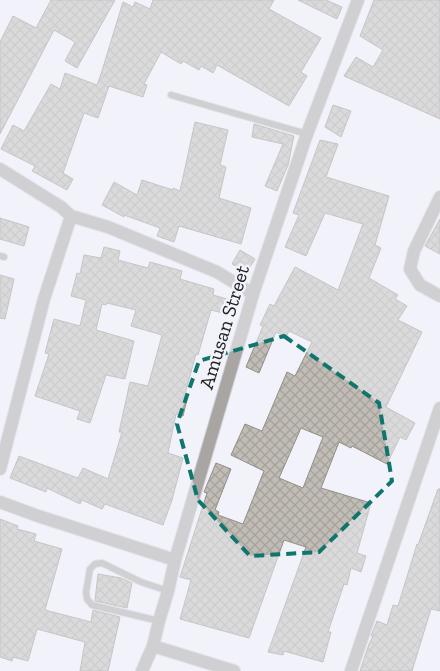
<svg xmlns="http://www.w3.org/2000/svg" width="440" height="671" font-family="'Zilla Slab',serif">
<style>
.building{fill:url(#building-cross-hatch);stroke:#938e88;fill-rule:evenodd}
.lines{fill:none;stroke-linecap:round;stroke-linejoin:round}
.service-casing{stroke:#cfd0d7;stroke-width:8}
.minor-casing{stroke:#cfd0d7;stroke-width:14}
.service{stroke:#a8a5a3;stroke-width:6}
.minor{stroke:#a8a5a3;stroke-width:12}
.marked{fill:none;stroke:#0f766e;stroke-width:4;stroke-dasharray:10 6;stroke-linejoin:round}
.labels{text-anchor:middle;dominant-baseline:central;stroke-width:5;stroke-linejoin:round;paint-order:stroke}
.street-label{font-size:20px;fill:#1d1e20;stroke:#f1f2fa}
</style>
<defs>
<pattern id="building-cross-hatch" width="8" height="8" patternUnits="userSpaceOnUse" patternTransform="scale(1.25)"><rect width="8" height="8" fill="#c1bcb5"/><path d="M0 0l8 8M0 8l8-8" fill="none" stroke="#a5a19b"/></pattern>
</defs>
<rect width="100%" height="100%" fill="#f1f2fa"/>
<g class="building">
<path d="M51,0H115L77,68L65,61L75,42L54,30L0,134V42L13,16L36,28Z"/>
<path d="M153,0H274L269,9L321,38L301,72L307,76L289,106L217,65L213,73L201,66L199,70L183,61L181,64L161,52L144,84L147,85L143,97L109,86L98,118L84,113L63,173L73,179L67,190L32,171L35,166L1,149L13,125L24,131L51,84L60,89L65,73L97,85L101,74L123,2L133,7L135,2L150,9Z"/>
<path d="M298,0H326L342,7L337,19Z"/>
<path d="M374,0H440V119L344,76L356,57L373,67L383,50L360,36Z"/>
<path d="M333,105L351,111L341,137L325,127Z"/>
<path d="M195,122L228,130L220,165L226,167L219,198L251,208L241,244L179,226L174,242L157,236L160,228L124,215V217L102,205L114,182L137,195L142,180L173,190V188L180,191Z"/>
<path d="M254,124L294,136L288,165L277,191L265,186L283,144L252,137Z"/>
<path d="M320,140L338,144L326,177L389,196L375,245L381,248L369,278L398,295L395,299L407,306L398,320L422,332L386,407L415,423L406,440L400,437L387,464L352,446L351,448L339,442L321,488L371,503L357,553L366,556L361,572L351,568L347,585L344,584L328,632H331L323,662L284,651L283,655L268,652L306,547L284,540L249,638L180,619L191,580L180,577L207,493L204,492L216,463L231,469L215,510L219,512L218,515L243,524L264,471L231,455L245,424L262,431L287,372L295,376L312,342L289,331L286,337L276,332L259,373L246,367L263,326L260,325L270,304L274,306L295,267L338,290L363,224L325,213L306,256L285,247L299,215L293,213ZM301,428L323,437L303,488L279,478Z"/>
<path d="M0,218L29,227L24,246L0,239Z"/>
<path d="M440,219V254L425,246Z"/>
<path d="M104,247L120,251L118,260L148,268L150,262L182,271L180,279L214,289L213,295L234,301L230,315L211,310L198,355L196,354L185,394L188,395L183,416L176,414L168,453L183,458L172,500L163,525L105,504L102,509L82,500L80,504L47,488L46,492L10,478L19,456L78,478L83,468L108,479L122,432H119L130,382L148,386L162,335L131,326L136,310L107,303L106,305L102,304L96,330L134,341L125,379L106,375L90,423L77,419L80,411L35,396L49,354L45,353L54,319L80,326L86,300L71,296L77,273L80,274L84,255L101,258Z"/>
<path d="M240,250L255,259L247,272L232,264Z"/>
<path d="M0,275L14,279L5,319L0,318Z"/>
<path d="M438,489H440V611L431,609L412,671H360L369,644L373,636H371L377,621L387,625L393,605L398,606L417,544L418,545Z"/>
<path d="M0,519L18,526L17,529L36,534L34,541L62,549L45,610L91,622L93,610L120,617L108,671H80L85,642L37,629L28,661L13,657L12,661L0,657Z"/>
<path d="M98,574L121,578L132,583L127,608L95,601Z"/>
</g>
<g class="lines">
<defs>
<g id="service">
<path d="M171,95L307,134"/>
<path d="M0,256L4,257"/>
<path d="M159,621L92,605L87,599L86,592L90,569L95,564L102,563L141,582L168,591"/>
</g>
<g id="minor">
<path d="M0,169L61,207L71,216L108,227L217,272L253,294"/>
<path d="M440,197L414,251L410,269L420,285L440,296"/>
<path d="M0,469L44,299L71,216"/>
<path d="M0,502L38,516L175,560"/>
<path d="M153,646L234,671"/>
<path d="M142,671L153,646L159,621L168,591L175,560L253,294L307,134L358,0"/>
<path d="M351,671L440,408"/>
</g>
</defs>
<use href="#service" class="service-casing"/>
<use href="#minor" class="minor-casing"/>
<use href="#service" class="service"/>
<use href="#minor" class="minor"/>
</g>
<path d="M0 0H440V671H0ZM284,336L379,403L392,481L319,552L250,556L198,500L177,424L199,361Z" fill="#f1f2fa" fill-opacity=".55" fill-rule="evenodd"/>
<path class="marked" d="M284,336L379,403L392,481L319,552L250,556L198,500L177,424L199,361Z"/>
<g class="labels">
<g class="street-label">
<text transform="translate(224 327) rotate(-73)">Amusan Street</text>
</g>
</g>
</svg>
